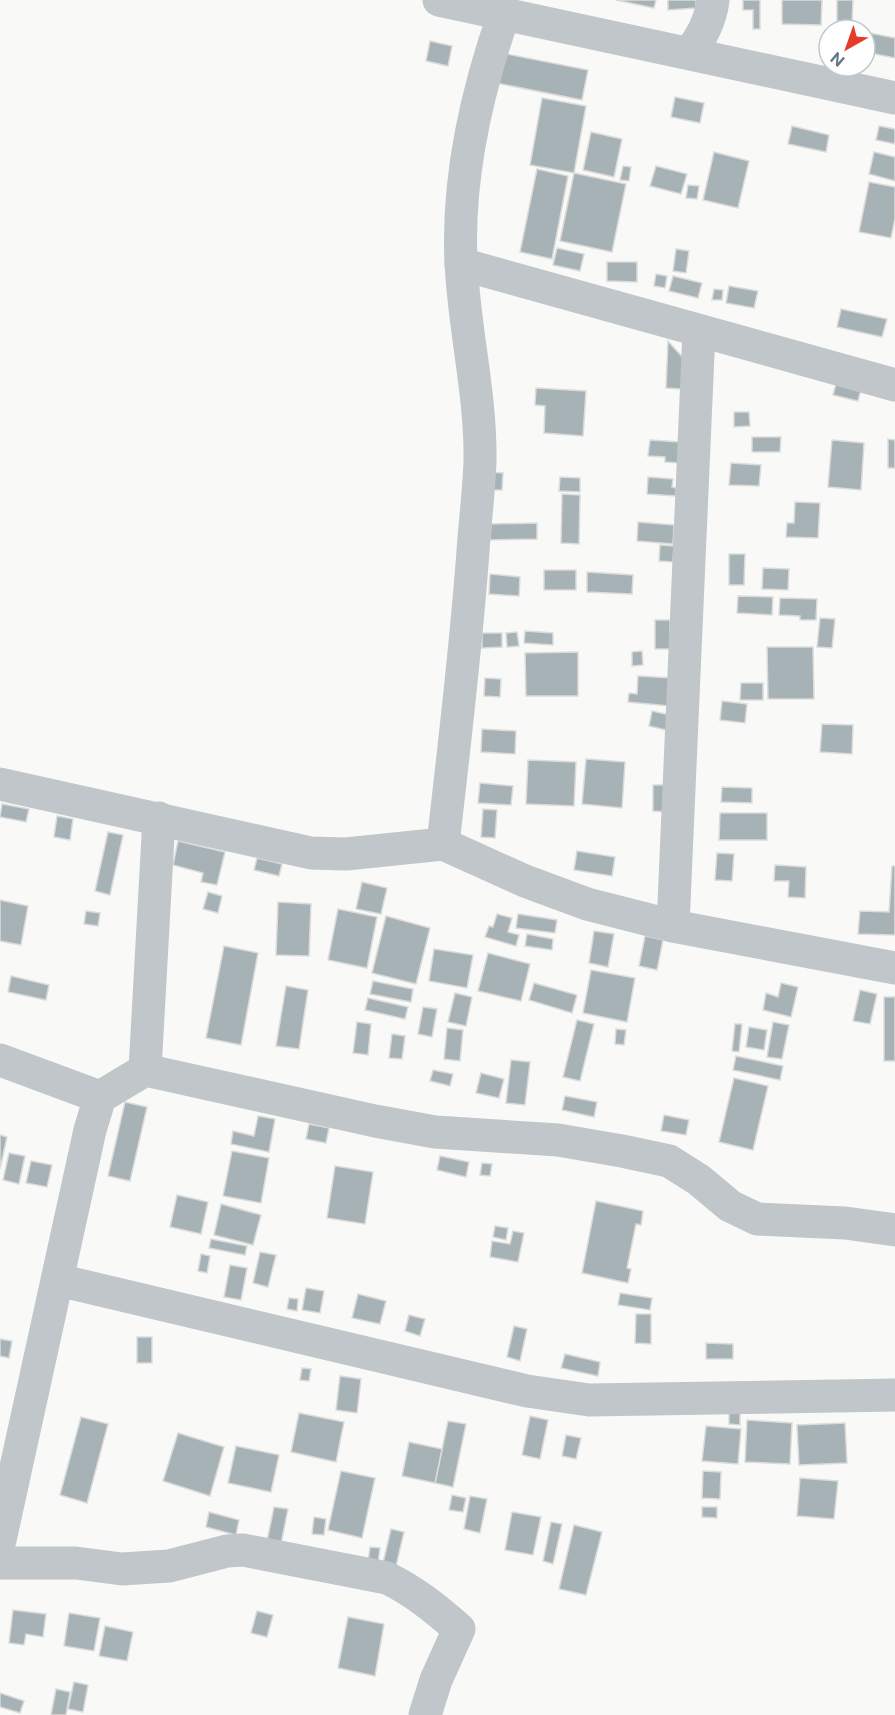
<svg xmlns="http://www.w3.org/2000/svg" width="895" height="1715" font-family="'Public Sans',sans-serif">
<style>
.building{fill:#a7b2b6;stroke:#dbdbd9;stroke-width:1.5}
.lines{fill:none;stroke-linecap:round;stroke-linejoin:round}
.minor{stroke:#c0c6c9;stroke-width:33}
</style>
<rect width="100%" height="100%" fill="#f9f9f7"/>
<g class="building">
<path d="M616,0H656L654,8Z"/>
<path d="M668,0H696V8L668,10Z"/>
<path d="M743,0H760V29H753V10H743Z"/>
<path d="M782,0H822L821,25L782,24Z"/>
<path d="M837,0H853L852,24H837Z"/>
<path d="M865,32L895,38V58L865,52Z"/>
<path d="M430,41L452,46L448,66L426,61Z"/>
<path d="M502,53L588,70L582,100L496,83Z"/>
<path d="M675,97L704,103L700,123L671,117Z"/>
<path d="M542,98L586,106L574,173L530,165Z"/>
<path d="M792,126L829,135L826,152L788,144Z"/>
<path d="M879,126L895,129V144L876,140Z"/>
<path d="M591,132L622,139L614,177L583,170Z"/>
<path d="M714,152L749,161L738,208L703,200Z"/>
<path d="M874,152L895,157V181L869,174Z"/>
<path d="M623,166L631,167L629,181L620,180Z"/>
<path d="M656,166L687,174L681,194L650,186Z"/>
<path d="M537,169L568,176L552,259L520,252Z"/>
<path d="M574,173L626,184L612,252L560,241Z"/>
<path d="M869,182L895,187V219L891,238L859,232Z"/>
<path d="M688,185L699,186L697,199L686,198Z"/>
<path d="M557,248L584,254L580,271L553,265Z"/>
<path d="M676,249L689,251L686,273L673,271Z"/>
<path d="M607,262H637V282L607,281Z"/>
<path d="M656,274L667,276L665,288L654,286Z"/>
<path d="M673,276L702,283L698,298L669,291Z"/>
<path d="M729,286L758,291L754,308L726,303Z"/>
<path d="M714,289L723,290L722,300H712Z"/>
<path d="M841,309L887,319L882,337L837,327Z"/>
<path d="M668,341L684,359L681,389L666,388Z"/>
<path d="M837,380L862,385L858,401L833,395Z"/>
<path d="M536,388L586,391L583,436L544,433L545,406L535,405Z"/>
<path d="M734,412H749L750,426L734,427Z"/>
<path d="M752,437H781L780,452H752Z"/>
<path d="M888,439L895,440V468H888Z"/>
<path d="M650,440L680,442L679,463L665,462V457L648,456Z"/>
<path d="M832,440L864,443L861,490L828,487Z"/>
<path d="M731,463L761,465L759,486L729,485Z"/>
<path d="M489,472L503,473L502,490H489Z"/>
<path d="M560,477L580,478V492L559,491Z"/>
<path d="M648,477L673,479L672,487L676,488V496L647,494Z"/>
<path d="M562,494L580,495L579,544L561,543Z"/>
<path d="M795,502L820,503L818,538L786,537L787,523H794Z"/>
<path d="M638,522L674,525L673,544L637,541Z"/>
<path d="M537,523V539L490,540L491,524Z"/>
<path d="M660,545L674,546L673,562L659,561Z"/>
<path d="M729,554H745L744,585H729Z"/>
<path d="M763,568L789,569L788,590L762,589Z"/>
<rect x="544" y="570" width="32" height="20"/>
<path d="M587,572L633,575L632,594L587,592Z"/>
<path d="M490,574L520,577L519,596L489,594Z"/>
<path d="M738,596L773,597L772,615L737,613Z"/>
<path d="M780,598L817,599L816,620H800V616L779,615Z"/>
<path d="M820,618L835,619L832,648L817,647Z"/>
<rect x="655" y="620" width="15" height="29"/>
<path d="M525,631L553,633V645L524,643Z"/>
<path d="M517,632L519,646L507,647L506,633Z"/>
<path d="M482,633H502V647L482,648Z"/>
<path d="M767,647H813L814,699H768Z"/>
<path d="M642,651L643,665L632,666V652Z"/>
<path d="M578,652V696H526L525,653Z"/>
<path d="M638,676L672,678L670,706L628,702L629,693L637,694Z"/>
<path d="M485,678L501,679L500,697L484,696Z"/>
<path d="M741,683H763V700H740Z"/>
<path d="M722,701L747,704L745,723L720,720Z"/>
<path d="M652,711L670,715L666,730L649,726Z"/>
<path d="M822,724L853,725L852,754L820,752Z"/>
<path d="M482,729L516,731L515,754L481,752Z"/>
<path d="M586,759L625,762L622,808L582,804Z"/>
<path d="M528,760L576,762L574,806L526,804Z"/>
<path d="M480,783L513,786L511,805L478,803Z"/>
<path d="M653,785H667V812L653,811Z"/>
<path d="M722,787L752,788V803L721,802Z"/>
<path d="M2,804L29,809L26,822L0,817Z"/>
<path d="M483,809L497,810L495,838L481,837Z"/>
<path d="M720,813H767V840H719Z"/>
<path d="M57,816L73,819L70,840L54,837Z"/>
<path d="M108,832L123,835L110,895L95,891Z"/>
<path d="M178,841L225,852L217,885L201,882L203,873L173,865Z"/>
<path d="M577,851L615,857L612,876L574,870Z"/>
<path d="M717,853L734,854L732,881L715,880Z"/>
<path d="M257,858L282,864L279,876L254,870Z"/>
<path d="M775,865L806,867L805,898L788,897L789,881H774Z"/>
<path d="M892,866H895V935L858,934L860,911L889,912Z"/>
<path d="M362,882L387,888L381,914L356,909Z"/>
<path d="M208,892L222,896L218,913L203,909Z"/>
<path d="M0,900L28,906L21,945L0,941Z"/>
<path d="M278,902L311,904L309,956L276,955Z"/>
<path d="M338,909L377,917L367,968L328,960Z"/>
<path d="M86,911L100,913L98,926L84,924Z"/>
<path d="M497,914L512,918L508,932L519,935L516,946L485,937L489,926L493,927Z"/>
<path d="M518,914L557,920L555,933L516,928Z"/>
<path d="M386,916L430,928L416,984L372,973Z"/>
<path d="M594,931L614,934L608,967L589,963Z"/>
<path d="M527,934L553,939L552,950L525,946Z"/>
<path d="M645,936L663,940L657,970L639,966Z"/>
<path d="M224,946L258,953L241,1045L206,1038Z"/>
<path d="M434,949L473,955L467,988L429,981Z"/>
<path d="M488,953L530,964L521,1001L478,991Z"/>
<path d="M591,970L635,978L627,1022L583,1013Z"/>
<path d="M11,976L49,985L46,1000L8,992Z"/>
<path d="M373,981L413,989L411,1002L370,994Z"/>
<path d="M534,983L577,995L572,1013L529,1000Z"/>
<path d="M781,983L798,987L791,1017L763,1010L766,993L778,997Z"/>
<path d="M286,986L308,990L299,1049L276,1046Z"/>
<path d="M860,990L877,994L870,1024L853,1021Z"/>
<path d="M455,993L472,997L466,1026L448,1022Z"/>
<rect x="884" y="997" width="11" height="64"/>
<path d="M368,998L408,1007L405,1019L365,1010Z"/>
<path d="M423,1007L437,1009L432,1037L418,1034Z"/>
<path d="M577,1020L594,1024L580,1081L563,1077Z"/>
<path d="M357,1022L371,1024L368,1055L353,1053Z"/>
<path d="M773,1022L789,1025L782,1059L767,1057Z"/>
<path d="M735,1024H742L739,1052L732,1051Z"/>
<path d="M749,1027L767,1030L764,1050L746,1047Z"/>
<path d="M447,1028L463,1030L460,1061L444,1059Z"/>
<path d="M616,1029L626,1030L624,1045L615,1044Z"/>
<path d="M392,1034L405,1036L402,1059L389,1058Z"/>
<path d="M736,1056L783,1066L780,1080L733,1070Z"/>
<path d="M511,1060L530,1062L525,1105L506,1103Z"/>
<path d="M433,1070L453,1074L450,1086L430,1081Z"/>
<path d="M481,1073L504,1079L499,1098L476,1093Z"/>
<path d="M734,1078L768,1086L753,1150L719,1142Z"/>
<path d="M565,1096L597,1102L594,1117L562,1110Z"/>
<path d="M125,1102L147,1107L130,1181L108,1176Z"/>
<path d="M664,1115L689,1120L686,1135L661,1131Z"/>
<path d="M258,1116L275,1119L269,1152L231,1144L233,1131L254,1136Z"/>
<path d="M309,1124L329,1128L326,1143L306,1139Z"/>
<path d="M0,1135L7,1137L0,1169Z"/>
<path d="M232,1151L269,1158L261,1203L223,1196Z"/>
<path d="M9,1153L25,1156L19,1184L3,1180Z"/>
<path d="M440,1156L469,1162L466,1177L437,1170Z"/>
<path d="M31,1161L52,1165L47,1187L26,1183Z"/>
<path d="M482,1163L492,1164L490,1176L480,1175Z"/>
<path d="M335,1166L373,1172L365,1224L327,1218Z"/>
<path d="M177,1195L208,1202L201,1234L170,1227Z"/>
<path d="M596,1201L643,1211L641,1225L636,1224L627,1268L631,1269L628,1283L582,1273Z"/>
<path d="M221,1204L261,1215L253,1245L214,1235Z"/>
<path d="M495,1226L508,1228L506,1240L493,1237Z"/>
<path d="M513,1231L524,1233L518,1262L490,1257L492,1241L510,1244Z"/>
<path d="M211,1239L247,1246L245,1255L209,1248Z"/>
<path d="M260,1252L276,1255L268,1287L253,1283Z"/>
<path d="M201,1254L210,1256L207,1273L198,1271Z"/>
<path d="M230,1265L247,1268L241,1300L224,1297Z"/>
<path d="M306,1288L324,1291L320,1313L302,1310Z"/>
<path d="M620,1293L652,1298L650,1310L618,1305Z"/>
<path d="M358,1294L386,1301L380,1324L352,1318Z"/>
<path d="M289,1298L298,1299L297,1311L287,1309Z"/>
<path d="M636,1314H651V1344L635,1343Z"/>
<path d="M409,1315L425,1319L420,1336L405,1331Z"/>
<path d="M514,1326L527,1329L520,1361L507,1357Z"/>
<rect x="137" y="1337" width="15" height="26"/>
<path d="M0,1339L12,1341L9,1358L0,1356Z"/>
<path d="M706,1343L733,1344V1359H706Z"/>
<path d="M565,1354L600,1362L598,1376L561,1368Z"/>
<path d="M302,1368L311,1369L309,1381L300,1380Z"/>
<path d="M340,1376L361,1379L357,1413L336,1410Z"/>
<path d="M729,1412H740V1425L729,1424Z"/>
<path d="M299,1413L344,1422L336,1462L291,1452Z"/>
<path d="M530,1416L548,1420L540,1459L522,1455Z"/>
<path d="M81,1417L108,1424L87,1503L60,1495Z"/>
<path d="M747,1420L792,1423L790,1464L745,1462Z"/>
<path d="M448,1421L466,1424L453,1487L435,1483Z"/>
<path d="M845,1423L847,1463L799,1465L797,1425Z"/>
<path d="M706,1426L741,1429L738,1464L702,1461Z"/>
<path d="M178,1433L224,1447L210,1496L163,1481Z"/>
<path d="M566,1435L581,1438L576,1459L562,1456Z"/>
<path d="M409,1442L442,1449L435,1483L402,1476Z"/>
<path d="M236,1446L279,1455L271,1492L228,1483Z"/>
<path d="M341,1471L375,1478L362,1538L328,1530Z"/>
<path d="M703,1471L721,1472L720,1499L702,1498Z"/>
<path d="M800,1478L838,1481L834,1519L797,1516Z"/>
<path d="M452,1495L466,1498L463,1512L449,1510Z"/>
<path d="M470,1496L487,1499L480,1533L464,1529Z"/>
<path d="M274,1507L288,1509L281,1544L267,1541Z"/>
<path d="M702,1507H717V1518L702,1517Z"/>
<path d="M209,1512L239,1520L236,1535L206,1527Z"/>
<path d="M512,1512L541,1517L533,1555L505,1550Z"/>
<path d="M314,1517L326,1519L324,1535L312,1534Z"/>
<path d="M551,1522L562,1524L553,1564L543,1561Z"/>
<path d="M574,1525L602,1532L586,1595L559,1589Z"/>
<path d="M391,1529L404,1532L396,1566L383,1563Z"/>
<path d="M370,1547L380,1548L378,1563L368,1562Z"/>
<path d="M13,1610L46,1614L43,1637L26,1634L24,1645L9,1643Z"/>
<path d="M257,1611L273,1615L267,1637L251,1633Z"/>
<path d="M69,1613L100,1618L94,1651L64,1646Z"/>
<path d="M348,1617L384,1624L375,1676L338,1668Z"/>
<path d="M105,1626L133,1632L127,1661L99,1656Z"/>
<path d="M74,1682L88,1685L83,1712L68,1709Z"/>
<path d="M56,1689L70,1692L66,1715H51Z"/>
<path d="M0,1693L24,1701L20,1713L0,1707Z"/>
</g>
<g class="lines">
<g class="minor">
<path d="M439,0L895,98"/>
<path d="M688,53C701,40 711,19 713,0"/>
<path d="M461,264L895,385"/>
<path d="M0,784L311,853L346,854L443,844L525,881L587,904L673,926L895,968"/>
<path d="M443,844C454,747 466,649 473,551C475,521 479,491 480,461C481,394 464,329 461,262C457,177 476,94 504,14"/>
<path d="M673,926L699,331"/>
<path d="M0,1060L100,1097"/>
<path d="M145,1070L375,1121L435,1132L558,1140L622,1151L669,1161L699,1180L730,1206L757,1219L845,1223L895,1230"/>
<path d="M58,1280L527,1391L589,1400L895,1395"/>
<path d="M0,1540L90,1130L100,1097L145,1070L159,818"/>
<path d="M0,1563H76L122,1569L169,1566L227,1551L243,1550L387,1578C414,1591 436,1609 459,1629L436,1680L425,1715"/>
</g>
</g>
<g transform="translate(847 48) rotate(220)"><circle r="28" fill="#ffffff" stroke="#c1c9cd" stroke-width="1.5"/>
<path d="M0-4.5L10 22L0 15L-10 22Z" fill="#e63b2b"/>
<text y="-9" font-size="16" font-weight="bold" text-anchor="middle" fill="#647982">N</text>
</g>
</svg>
